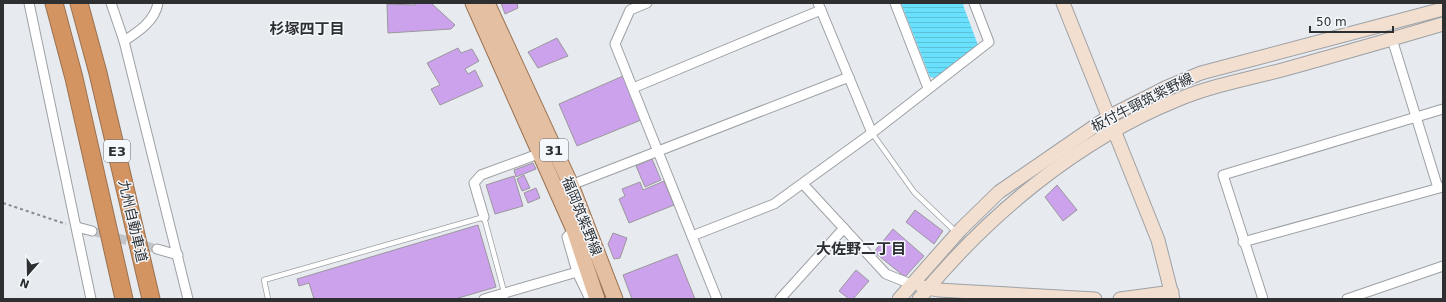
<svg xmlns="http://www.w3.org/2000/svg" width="1446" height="302" font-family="'DejaVu Sans','Noto Sans JP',sans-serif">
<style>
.water{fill:url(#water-rules)}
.building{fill:#cca2ed;stroke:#9a979c}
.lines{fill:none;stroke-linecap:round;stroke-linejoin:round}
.street-tunnel{stroke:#c2c5c9;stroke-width:9;stroke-dasharray:9 4.5;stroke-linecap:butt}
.lane-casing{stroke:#9da0a4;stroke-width:6}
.street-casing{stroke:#9da0a4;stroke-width:11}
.secondary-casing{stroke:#9da0a4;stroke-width:15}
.primary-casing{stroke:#997150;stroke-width:17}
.highway-casing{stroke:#997150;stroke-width:19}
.path{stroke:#878a8d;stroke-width:2;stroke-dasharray:3 3;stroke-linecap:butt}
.lane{stroke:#fff;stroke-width:4.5}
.street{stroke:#fff;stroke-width:9}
.secondary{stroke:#f2dfd0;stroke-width:13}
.primary{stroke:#e5bfa1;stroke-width:15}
.highway{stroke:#d39462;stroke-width:17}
.labels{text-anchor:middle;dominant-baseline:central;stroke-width:3;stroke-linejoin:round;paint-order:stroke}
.shield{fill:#f4f8fd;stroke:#696b6e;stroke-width:1}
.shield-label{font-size:13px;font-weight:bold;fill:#2d2f30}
.street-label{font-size:14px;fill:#2d2f30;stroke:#f4f8fd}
.neighbourhood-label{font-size:15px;font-weight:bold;fill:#2d2f30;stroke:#f4f8fd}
</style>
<defs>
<pattern id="water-rules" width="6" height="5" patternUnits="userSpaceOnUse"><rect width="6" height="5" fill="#69e0fc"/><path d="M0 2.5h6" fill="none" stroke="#5bc0d8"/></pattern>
</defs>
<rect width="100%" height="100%" fill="#e7ebef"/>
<path class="water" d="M901,3H967L963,5L978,45L936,78L930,77Z"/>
<g class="building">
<path d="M415,3H431L455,25L451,29L388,33L387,4L415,5Z"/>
<path d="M501,3H517L518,8L505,14Z"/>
<path d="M557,38L568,56L538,68L528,52Z"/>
<path d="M458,48L461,53L472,49L479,61L465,69L468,74L475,70L483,86L440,105L431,89L440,85L427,63Z"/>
<path d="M623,76L641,120L577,146L559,104Z"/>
<path d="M652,159L661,180L645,187L636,166Z"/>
<path d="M533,163L536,169L516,177L514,170Z"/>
<path d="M524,175L530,188L522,191L517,179Z"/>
<path d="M514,176L523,206L495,214L486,185Z"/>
<path d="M664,181L674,205L629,223L619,199L625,196L622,189L640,182L643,190Z"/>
<path d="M1057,185L1077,210L1063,221L1045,197Z"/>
<path d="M536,188L540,198L528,203L524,193Z"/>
<path d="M915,210L943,231L934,244L906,222Z"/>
<path d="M478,225L496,287L455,299H314L309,283L299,286L297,279Z"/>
<path d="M893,229L924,256L905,277L874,252Z"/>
<path d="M613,233L627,238L620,258L614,259L608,244Z"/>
<path d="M677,254L695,299H632L623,275Z"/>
<path d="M856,270L869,281L853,299H849L839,291Z"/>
</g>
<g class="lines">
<path class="street-tunnel" d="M92,231L157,249"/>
<defs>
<g id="lane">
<path d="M872,133L914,192L956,232"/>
<path d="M268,299L264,280L484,217L506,299"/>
</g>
<g id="street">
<path d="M29,3L91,299"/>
<path d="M111,3L124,41L188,299"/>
<path d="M647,3L630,10L615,44L717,299"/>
<path d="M818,3L872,133"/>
<path d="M895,3L928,88"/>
<path d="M1392,39L1438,188"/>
<path d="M124,41C138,32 155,21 158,3"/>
<path d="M633,88L821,10"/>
<path d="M803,184L886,274L911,284"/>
<path d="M571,185L849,77"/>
<path d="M484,217L474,183L481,175L541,153"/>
<path d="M77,227L92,231"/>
<path d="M574,230L567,237L577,272L590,299"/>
<path d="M692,236L774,204L872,133L989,42L974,3"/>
<path d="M1243,242L1443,187"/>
<path d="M157,249L178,255"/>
<path d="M484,299L577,272"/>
<path d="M780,299L844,228"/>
<path d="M1263,299L1223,175L1443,109"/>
<path d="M1347,299L1443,266"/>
</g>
<g id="secondary">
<path d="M1063,3L1158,240L1173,299"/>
<path d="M922,287L938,290L1095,299"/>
<path d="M899,299L961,229L999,192L1108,117L1165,88L1201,73L1443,9"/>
<path d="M919,299C987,216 1076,141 1177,100C1210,86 1247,79 1282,70C1336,55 1389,40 1443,24"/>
<path d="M1120,299L1172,292"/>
</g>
<g id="primary">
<path d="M473,3L574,230L597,299"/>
<path d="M487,3L571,185L615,299"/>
</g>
<g id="highway">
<path d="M54,3L74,78L124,299"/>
<path d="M79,3L98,73L151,299"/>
</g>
</defs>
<use href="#lane" class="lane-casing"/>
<use href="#street" class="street-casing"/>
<use href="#secondary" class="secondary-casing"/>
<use href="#primary" class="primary-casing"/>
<use href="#highway" class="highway-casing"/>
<path class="path" d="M3,203L66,224"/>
<use href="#lane" class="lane"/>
<use href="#street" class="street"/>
<use href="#secondary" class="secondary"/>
<use href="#primary" class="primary"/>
<use href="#highway" class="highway"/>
</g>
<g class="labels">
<g class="shield">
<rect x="540" y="139" width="28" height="22" rx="3"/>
<rect x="104" y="140" width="26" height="22" rx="3"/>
</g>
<g class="shield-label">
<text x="554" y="150">31</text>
<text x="117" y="151">E3</text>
</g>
<g class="street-label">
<text transform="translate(1142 102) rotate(-27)">板付牛頸筑紫野線</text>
<text transform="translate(582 216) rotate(68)">福岡筑紫野線</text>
<text transform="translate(133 221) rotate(77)">九州自動車道</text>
</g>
<g class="neighbourhood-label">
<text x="307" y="29">杉塚四丁目</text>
<text x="861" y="249">大佐野二丁目</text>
</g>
</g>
<rect width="1446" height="302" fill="none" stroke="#2d2f30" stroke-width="8"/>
<g transform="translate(28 274) rotate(200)" stroke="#f4f8fd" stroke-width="3" paint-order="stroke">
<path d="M0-3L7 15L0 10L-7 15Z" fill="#2d2f30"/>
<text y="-6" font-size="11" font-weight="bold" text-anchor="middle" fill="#2d2f30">N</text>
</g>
<path d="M1310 26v6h83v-6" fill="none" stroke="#2d2f30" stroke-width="2"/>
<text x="1316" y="26" font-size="12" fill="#2d2f30" stroke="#f4f8fd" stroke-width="3" paint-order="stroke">50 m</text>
</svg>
